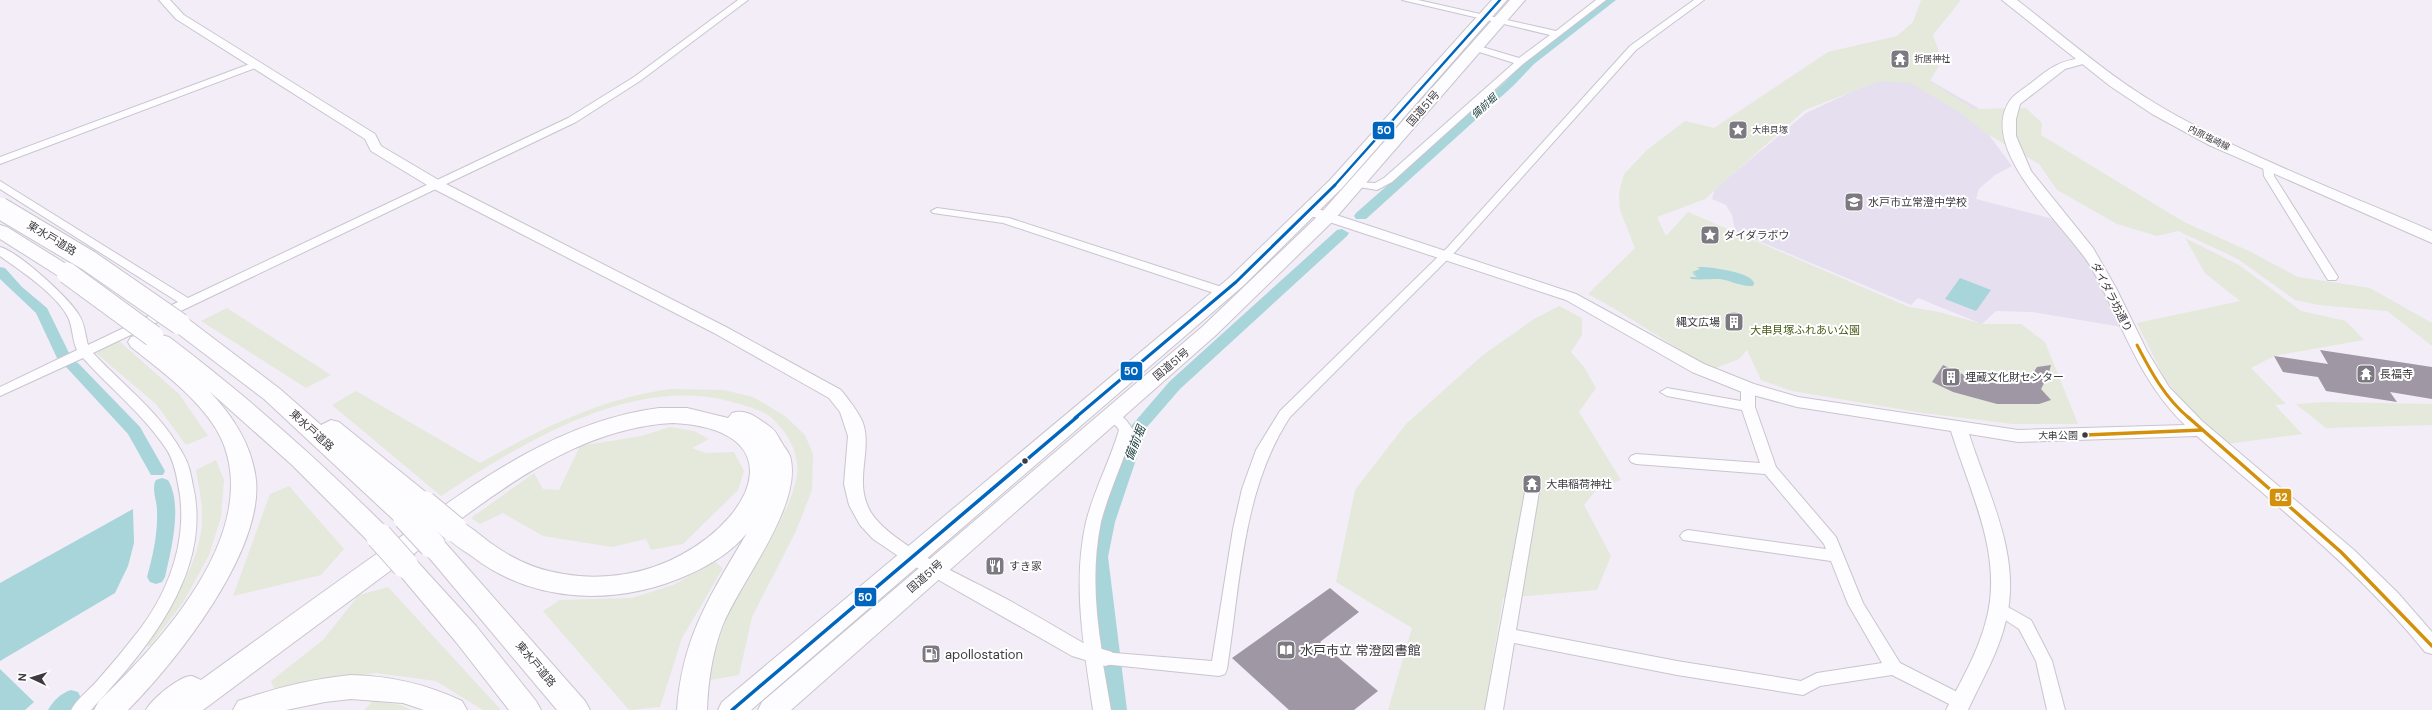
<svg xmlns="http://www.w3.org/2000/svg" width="2432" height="710" font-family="'DM Sans','Noto Sans JP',sans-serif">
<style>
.education{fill:#e5dfef}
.green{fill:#e4e9db}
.water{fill:#a7d5d9}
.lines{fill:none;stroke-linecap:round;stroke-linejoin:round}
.canal{fill:#a7d5d9;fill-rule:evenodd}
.building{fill:#9f98a4}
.minor-casing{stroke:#c9c5cd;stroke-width:2}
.tertiary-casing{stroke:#c9c5cd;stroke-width:2}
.primary-casing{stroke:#c9c5cd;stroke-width:2}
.trunk-casing{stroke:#c9c5cd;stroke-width:2}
.motorway-casing{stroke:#c9c5cd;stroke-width:2}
.minor{fill:#fdfcfe;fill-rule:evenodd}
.tertiary{fill:#fdfcfe;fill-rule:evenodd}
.primary{fill:#fdfcfe;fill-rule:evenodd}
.trunk{fill:#fdfcfe;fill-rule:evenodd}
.motorway{fill:#fdfcfe;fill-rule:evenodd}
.motorway-bridge-far1-casing{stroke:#c9c5cd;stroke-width:23;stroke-linecap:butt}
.motorway-bridge-casing{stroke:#c9c5cd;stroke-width:28;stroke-linecap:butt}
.motorway-bridge-far1{stroke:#fdfcfe;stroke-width:21}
.motorway-bridge{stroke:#fdfcfe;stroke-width:26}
.bus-1-far2-casing{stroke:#fff;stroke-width:5}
.bus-1-far1-casing{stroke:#fff;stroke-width:6}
.bus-1-casing{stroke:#fff;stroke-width:6}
.bus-2-far1-casing{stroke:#fff;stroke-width:6}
.bus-2-casing{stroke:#fff;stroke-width:6}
.bus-1-far2{stroke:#0065bd;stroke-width:2.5}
.bus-1-far1{stroke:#0065bd;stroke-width:3}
.bus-1{stroke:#0065bd;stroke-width:3.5}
.bus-2-far1{stroke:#d2900d;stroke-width:3}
.bus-2{stroke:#d2900d;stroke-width:3.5}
.bus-dot{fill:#3e3a41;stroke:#fff;stroke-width:1.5}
.labels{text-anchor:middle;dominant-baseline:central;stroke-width:4;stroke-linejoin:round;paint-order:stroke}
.far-poi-label{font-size:9px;fill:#3e3a41;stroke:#fff;text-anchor:start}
.far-street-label{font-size:9px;fill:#3e3a41;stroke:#fff}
.far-water-label{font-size:10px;font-style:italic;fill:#163939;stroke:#fff}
.bus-label{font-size:10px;fill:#3e3a41;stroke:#fff;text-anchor:end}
.street-label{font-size:11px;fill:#3e3a41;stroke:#fff}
.poi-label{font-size:11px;fill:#3e3a41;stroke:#fff;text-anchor:start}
.park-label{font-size:11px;fill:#465d17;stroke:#fff}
.water-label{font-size:12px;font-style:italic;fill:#163939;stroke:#fff}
.near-poi-label{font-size:13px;fill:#3e3a41;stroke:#fff;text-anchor:start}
.line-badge{stroke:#fff;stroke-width:1.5}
.badge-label{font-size:11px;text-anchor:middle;font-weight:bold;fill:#fff}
</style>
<rect width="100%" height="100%" fill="#f3edf8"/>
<path class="education" d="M1917,73L1978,108L1986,131L2012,166L1995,175L1979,189L1976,199L2057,220L2083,253L2122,327L2032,312L1996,311L1982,324L1918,298L1911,305L1735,231L1732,215L1726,205L1712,199L1715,189L1806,113L1871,83Z"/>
<g class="green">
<path d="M1921,0H1961L1933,35L1942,60L1930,81L1973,109L2026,108L2042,123L2041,135L2184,222L2249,251L2298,277L2370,288L2432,323V346L2387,311L2318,305L2295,300L2238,259L2178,231L2157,236L2117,224L2057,190L2039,164L1984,132L1962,114L1911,83L1880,81L1805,110L1705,199L1657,217L1666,236L1688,212L1909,307L1939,312L1983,324H2021L2045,342L2078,424H2013L1923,413L1792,391L1761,380L1747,350L1739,359L1713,369C1670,345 1631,317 1588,294L1635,248L1620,210L1619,193L1624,174L1647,150L1685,121L1714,128L1828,52L1897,36L1913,22Z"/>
<path d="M2185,238L2239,265L2301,311L2346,321L2364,340L2274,356L2251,368L2286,404L2275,405L2302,434L2227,444L2191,411L2165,379L2137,323L2240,301L2205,273Z"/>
<path d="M1559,306L1582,318V335L1571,352L1584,367L1596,388L1579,412L1621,480L1596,490L1584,505L1611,556L1597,590L1503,598L1487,695L1490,710H1388L1412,628L1336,582L1355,490L1406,424L1483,355L1534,319Z"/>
<path d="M227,308L331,375L306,388L201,321Z"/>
<path d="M119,341L179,394L208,436L186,445L156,404L96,353Z"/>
<path d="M671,389L724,390L753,397L785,416L805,435L813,454L812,490L796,531L752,617L739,675L710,680C715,643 729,609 747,576C766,543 790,514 797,475C800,454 788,434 774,420C764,410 749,407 736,403C635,372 522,443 441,496L332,405L356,391L480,463C540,429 602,398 671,389Z"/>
<path d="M2326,402L2432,404V425L2326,428L2296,404Z"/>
<path d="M670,427L694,431L709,439L692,448L706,453L734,452L744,471L738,490L683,544L651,550L646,539L612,547L543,536L503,513L480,524L471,518L534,473L543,489L559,490L580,446L641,436Z"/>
<path d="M216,460L224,480L221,517L209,555L184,601L150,646H145C169,607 204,561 202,513C202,499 198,484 196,470Z"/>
<path d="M289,486L344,549L321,575L233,596L270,494Z"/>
<path d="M715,562L723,568L682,638L660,707L629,710L543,611L560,600L632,598L673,585Z"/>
<path d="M388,587L501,710H483L436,681L376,673L274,688L271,681L323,640L359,595Z"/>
<path d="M373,701L401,705L411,710H364Z"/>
</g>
<g class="water">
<path d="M1697,267C1707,266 1752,272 1754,283L1753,286C1740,287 1731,280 1719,279C1709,279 1700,280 1691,279L1690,277H1697L1692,273L1697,274L1692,272L1700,269Z"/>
<path d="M1960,278L1991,290L1976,311L1945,299Z"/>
<path d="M133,509L134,543L128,566L115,593L0,661V583Z"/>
<path d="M0,669L34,702L25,710H0Z"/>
</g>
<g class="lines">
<g class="canal">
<path d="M1605,0H1616L1534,64L1513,86L1366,219H1356L1354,216L1356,213L1505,82L1526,60Z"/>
<path d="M1342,229L1349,233L1347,236L1180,389L1147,427L1115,522L1108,557L1127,710H1107L1090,557L1097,522L1132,425L1170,381L1337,230Z"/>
<path d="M0,267L5,268L22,287L47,308L70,355L67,358H57L36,313L0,279Z"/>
<path d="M73,361L78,363L140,427L165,471L163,475H151L128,434L68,369L65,366Z"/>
<path d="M162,478L168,480C183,505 171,550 165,577L162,582L156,584L150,582L147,577C153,555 158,533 157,510C157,501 151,488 156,480Z"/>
<path d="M71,690L78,692L81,698L71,710H48C53,701 61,693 71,690Z"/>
</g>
</g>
<g class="building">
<circle cx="1734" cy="320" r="8"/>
<path d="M2320,350L2432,367V399L2390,392L2397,402L2326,391L2318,377L2283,372L2274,356L2328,364Z"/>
<path d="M1943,365L1975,380L2001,384L2030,378L2037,367L2051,365L2048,376L2041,389L2051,400L2039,404H1997L1953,392L1932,382Z"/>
<path d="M1330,588L1359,612L1320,642L1378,691L1354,710H1289L1232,658Z"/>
</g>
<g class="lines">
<defs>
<g id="minor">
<path d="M738,0H748L640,81L576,122L93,353C124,386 161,413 183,454C189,464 191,475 193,486C213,572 146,651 91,710H71C77,699 89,690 97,681C112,664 126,647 140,629C171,588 189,535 178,484C176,472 173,460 167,450C143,414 111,389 83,358L0,396V387L77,350C72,340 73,327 68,317C56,294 21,271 0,256V247C19,252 69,298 79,315C85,324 85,335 88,345L178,302L0,189V181L188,298L568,118L634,77Z"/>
<path d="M1402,0H1418L1556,31L1596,0H1606L1523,64L1392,182L1377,190L1353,186V182L1375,183L1384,178L1514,63L1473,50V46H1479L1519,58L1550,35Z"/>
<path d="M1694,0H1704L1636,50L1455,252L1290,417C1242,490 1240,585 1227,669L1225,674L1219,676L1103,664L1111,710H1093C1084,648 1072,584 1086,522C1094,490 1110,461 1119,430C1115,423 1107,421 1103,415L1105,412C1118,408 1127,420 1133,430C1124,461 1109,491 1101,522C1092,565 1095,609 1102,652L1212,661L1233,529L1242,489L1256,450L1280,411L1447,248L1630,46Z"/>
<path d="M255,62L260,65L258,67L0,164V157Z"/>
<path d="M2268,163L2273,166L2274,176L2338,277L2336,280H2328L2264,176L2263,166Z"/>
<path d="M937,208L1009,218L1228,289L1230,292L1224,296L1220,295L1003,223L933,213L931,211Z"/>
<path d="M1748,384L1755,388V407L1776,467L1836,537L1863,603L1900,663L1967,697L1970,702L1967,707L1961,709L1955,707L1892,675L1820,686L1803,695L1677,675L1514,643L1503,710H1485L1525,492L1527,488H1537L1539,492L1516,630L1677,661L1801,681L1817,673L1882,663L1848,604L1831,561L1683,540L1680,536L1683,532L1688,530L1826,549L1824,544L1765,474L1636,464L1631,462L1629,459L1631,456L1636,454L1760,463L1742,410L1667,396L1660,392L1667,388L1741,401V388Z"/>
<path d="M1999,602L2031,620L2052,661L2065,710H2047L2036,661L2019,629L1993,612L1991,608L1993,604Z"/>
</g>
<g id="tertiary">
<path d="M159,0H170L184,15L375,134L381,146L442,182L726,327L841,390C849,400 858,411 863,423C872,450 855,478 868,507C883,541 962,575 995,593C1026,609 1055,627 1085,644L1112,652L1115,658L1112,664L1105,666L1072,656L907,562L873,539L860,525L849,505L844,484L848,436L840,412L829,398L714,333L432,188L371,151L365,139L176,19Z"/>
<path d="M2086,57L2092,60L2090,62L2065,69L2020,104L2016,119V136L2031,171L2093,248L2116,288L2147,351L2169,387L2202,421L2354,550L2398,593L2432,632V654L2425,652C2358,569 2276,506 2197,436L2018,442L1969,434C1988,494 2022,556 2006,620C1999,652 1981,681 1968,710H1946C1961,681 1978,652 1986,621C2004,556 1970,492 1951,431L1797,407L1742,392L1692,372L1566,300L1305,214L1303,211L1305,208H1315L1576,294L1704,364L1754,384L1798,397L2018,430L2185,425C2138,380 2122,322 2091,267C2068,228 1974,148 2011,99C2015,94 2022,90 2027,86C2037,79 2046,70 2057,65C2065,60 2077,59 2086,57Z"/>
</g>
<path id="primary" d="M2002,0H2017C2065,37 2111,78 2163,108C2246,156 2344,193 2432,231V243L2209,145L2152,114L2110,86Z"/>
<g id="trunk">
<path d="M1492,0H1507L1342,188L1243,286L751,710H718L722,702L1229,278L1330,180Z"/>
<path d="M1510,0H1525L1333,221L1216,335L791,710H758L762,702L1202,327L1321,213Z"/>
</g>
<g id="motorway">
<path d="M0,225L7,227L74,269L77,273L74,277L67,279L60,277L0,239Z"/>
<path d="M180,317L188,319L280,389L321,425L331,420L339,422L433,498L437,504L433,510L424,513L411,507L419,517L415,523L406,526L397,523L264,399L172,329L169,324L172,319Z"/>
<path d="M139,335L151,341L153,337L161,335L169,337C247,396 319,460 388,529L392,536L388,543L379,545L370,543L292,465L209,391C233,416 252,445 256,480C263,552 176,662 128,710H94L99,701C159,644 256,539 225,448C212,408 163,372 131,347L128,342L131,337Z"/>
<path d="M659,408H687L728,418L732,413C747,408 757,418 769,426C776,430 778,437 782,443C784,447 788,451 790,456C804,505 740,581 722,627C712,654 708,682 707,710H677C682,637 711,594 747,533C733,551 710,565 690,574C619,606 536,605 473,557C463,550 449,542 443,532L436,537L441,538L585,701L590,710H557L421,548L410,557L414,558L476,626L536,701L541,710H509L456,642L394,568L203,710H146C151,700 180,675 192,676C195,677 198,679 201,680C262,636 324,591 385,548C470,487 553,422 659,408ZM673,423C789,429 759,513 681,555C647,574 603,581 564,574C537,570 514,560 492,544C482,537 470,525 458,521C521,474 592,427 673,423Z"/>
<path d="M351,675C392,676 426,684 462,701L467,710H424L403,703L351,699L325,702L286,710H233L238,701C275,688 312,679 351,675Z"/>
</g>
</defs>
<use href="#minor" class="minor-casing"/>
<use href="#tertiary" class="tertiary-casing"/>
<use href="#primary" class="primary-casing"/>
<use href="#trunk" class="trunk-casing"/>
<use href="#motorway" class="motorway-casing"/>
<use href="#minor" class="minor"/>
<use href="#tertiary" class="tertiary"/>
<use href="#primary" class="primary"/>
<use href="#trunk" class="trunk"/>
<use href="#motorway" class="motorway"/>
<defs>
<g id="motorway-bridge-far1">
<path d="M0,208L89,261L180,324"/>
<path d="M67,273L153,336"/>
</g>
<g id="motorway-bridge">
<path d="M424,504L454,529"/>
<path d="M406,517L432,545"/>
<path d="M379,536L405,565"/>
</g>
</defs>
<use href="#motorway-bridge-far1" class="motorway-bridge-far1-casing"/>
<use href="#motorway-bridge" class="motorway-bridge-casing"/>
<use href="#motorway-bridge-far1" class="motorway-bridge-far1"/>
<use href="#motorway-bridge" class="motorway-bridge"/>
<defs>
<path id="bus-1-far2" d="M1334,186L1500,0"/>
<path id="bus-1-far1" d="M1075,418L1236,282L1335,185"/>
<path id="bus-1" d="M732,710L1077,417"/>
<path id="bus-2-far1" d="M2137,345C2151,372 2165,398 2189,418"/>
<g id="bus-2">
<path d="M2188,417L2341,552L2432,646"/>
<path d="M2085,435L2202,430"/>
</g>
</defs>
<use href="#bus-1-far2" class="bus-1-far2-casing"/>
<use href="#bus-1-far1" class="bus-1-far1-casing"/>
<use href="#bus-1" class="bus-1-casing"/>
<use href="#bus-2-far1" class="bus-2-far1-casing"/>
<use href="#bus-2" class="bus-2-casing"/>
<use href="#bus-1-far2" class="bus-1-far2"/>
<use href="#bus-1-far1" class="bus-1-far1"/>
<use href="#bus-1" class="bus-1"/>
<use href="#bus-2-far1" class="bus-2-far1"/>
<use href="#bus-2" class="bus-2"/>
</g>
<defs>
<symbol id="temple-square" viewBox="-11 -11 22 22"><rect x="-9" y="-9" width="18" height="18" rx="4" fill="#7d7981" stroke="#fff"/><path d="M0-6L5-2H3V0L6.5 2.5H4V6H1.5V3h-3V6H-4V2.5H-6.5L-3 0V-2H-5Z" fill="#fff"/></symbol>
<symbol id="sight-square" viewBox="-11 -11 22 22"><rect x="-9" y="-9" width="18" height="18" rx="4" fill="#7d7981" stroke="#fff"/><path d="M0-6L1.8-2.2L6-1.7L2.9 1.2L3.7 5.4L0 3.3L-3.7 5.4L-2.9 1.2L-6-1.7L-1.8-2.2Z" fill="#fff"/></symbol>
<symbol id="school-square" viewBox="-11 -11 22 22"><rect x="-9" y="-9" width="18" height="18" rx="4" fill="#7d7981" stroke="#fff"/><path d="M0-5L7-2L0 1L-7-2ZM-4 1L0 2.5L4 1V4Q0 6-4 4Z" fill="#fff"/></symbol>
<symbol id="building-square" viewBox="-11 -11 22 22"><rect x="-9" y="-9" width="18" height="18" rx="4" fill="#7d7981" stroke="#fff"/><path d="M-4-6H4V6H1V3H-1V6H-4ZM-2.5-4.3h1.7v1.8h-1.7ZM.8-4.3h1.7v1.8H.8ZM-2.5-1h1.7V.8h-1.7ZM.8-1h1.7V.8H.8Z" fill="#fff"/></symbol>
<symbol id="restaurant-square" viewBox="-11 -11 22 22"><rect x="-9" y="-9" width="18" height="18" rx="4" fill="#7d7981" stroke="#fff"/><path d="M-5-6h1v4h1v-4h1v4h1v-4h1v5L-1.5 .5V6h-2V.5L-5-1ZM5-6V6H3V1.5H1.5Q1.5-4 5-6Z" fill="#fff"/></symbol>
<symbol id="library-square" viewBox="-11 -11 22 22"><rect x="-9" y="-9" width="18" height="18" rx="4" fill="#7d7981" stroke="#fff"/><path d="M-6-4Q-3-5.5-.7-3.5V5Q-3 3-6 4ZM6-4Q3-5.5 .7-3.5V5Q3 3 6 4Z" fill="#fff"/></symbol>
<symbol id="fuel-square" viewBox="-11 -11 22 22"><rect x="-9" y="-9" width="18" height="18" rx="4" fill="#7d7981" stroke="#fff"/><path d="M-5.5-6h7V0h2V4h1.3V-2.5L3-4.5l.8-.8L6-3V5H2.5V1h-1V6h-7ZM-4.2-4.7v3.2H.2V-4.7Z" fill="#fff"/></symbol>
</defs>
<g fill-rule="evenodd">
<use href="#temple-square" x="1889" y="48" width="22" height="22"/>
<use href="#sight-square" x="1727" y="119" width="22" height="22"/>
<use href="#school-square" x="1843" y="191" width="22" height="22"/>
<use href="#sight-square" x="1699" y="224" width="22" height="22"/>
<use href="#building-square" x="1723" y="311" width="22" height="22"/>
<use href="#temple-square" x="2355" y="363" width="22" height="22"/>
<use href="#building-square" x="1940" y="366" width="22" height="22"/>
<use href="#temple-square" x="1521" y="473" width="22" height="22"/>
<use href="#restaurant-square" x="984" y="555" width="22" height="22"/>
<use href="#library-square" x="1275" y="639" width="22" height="22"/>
<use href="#fuel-square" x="920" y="643" width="22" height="22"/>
</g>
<g class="bus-dot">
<circle cx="2085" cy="435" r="3.5"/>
<circle cx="1025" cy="461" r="3.5"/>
</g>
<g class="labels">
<g class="far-poi-label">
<text x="1914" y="59">折居神社</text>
<text x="1752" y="130">大串貝塚</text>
</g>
<g class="far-street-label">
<text transform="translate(2209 138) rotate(26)">内原塩崎線</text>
</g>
<g class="far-water-label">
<text transform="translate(1484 106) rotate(-42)">備前堀</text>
</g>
<g class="bus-label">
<text x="2078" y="435">大串公園</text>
</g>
<g class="street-label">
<text transform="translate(1423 108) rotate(-49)">国道51号</text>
<text transform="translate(52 238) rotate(31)">東水戸道路</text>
<text transform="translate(2112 297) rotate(63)">ダイダラ坊通り</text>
<text transform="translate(1171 364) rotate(-40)">国道51号</text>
<text transform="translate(312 430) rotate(42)">東水戸道路</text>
<text transform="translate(925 576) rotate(-41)">国道51号</text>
<text transform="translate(536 664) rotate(50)">東水戸道路</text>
</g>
<g class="poi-label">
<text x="1868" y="202">水戸市立常澄中学校</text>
<text x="1724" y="235">ダイダラボウ</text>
<text x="1720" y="322" text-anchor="end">縄文広場</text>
<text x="2380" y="374">長福寺</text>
<text x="1965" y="377">埋蔵文化財センター</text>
<text x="1546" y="484">大串稲荷神社</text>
<text x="1009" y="566">すき家</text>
</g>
<g class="park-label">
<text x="1805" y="330">大串貝塚ふれあい公園</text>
</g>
<g class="water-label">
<text transform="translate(1135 443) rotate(-68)">備前堀</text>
</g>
<g class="near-poi-label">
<text x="1300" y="650">水戸市立 常澄図書館</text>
<text x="945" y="654">apollostation</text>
</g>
</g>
<g class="line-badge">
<rect x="1372" y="121" width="23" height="19" rx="4" fill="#0065bd"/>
<rect x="1120" y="361" width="23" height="20" rx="4" fill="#0065bd"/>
<rect x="2269" y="488" width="23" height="19" rx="4" fill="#d2900d"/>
<rect x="854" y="587" width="23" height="20" rx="4" fill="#0065bd"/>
</g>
<g class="badge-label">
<text x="1384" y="134">50</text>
<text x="1131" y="375">50</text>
<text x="2281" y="501">52</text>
<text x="865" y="601">50</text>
</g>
<g transform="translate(32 678) rotate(274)" stroke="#ffffff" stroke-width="3" paint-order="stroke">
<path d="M0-3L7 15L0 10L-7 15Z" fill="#3e3a41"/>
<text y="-6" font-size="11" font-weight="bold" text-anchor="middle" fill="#3e3a41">N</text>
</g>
</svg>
